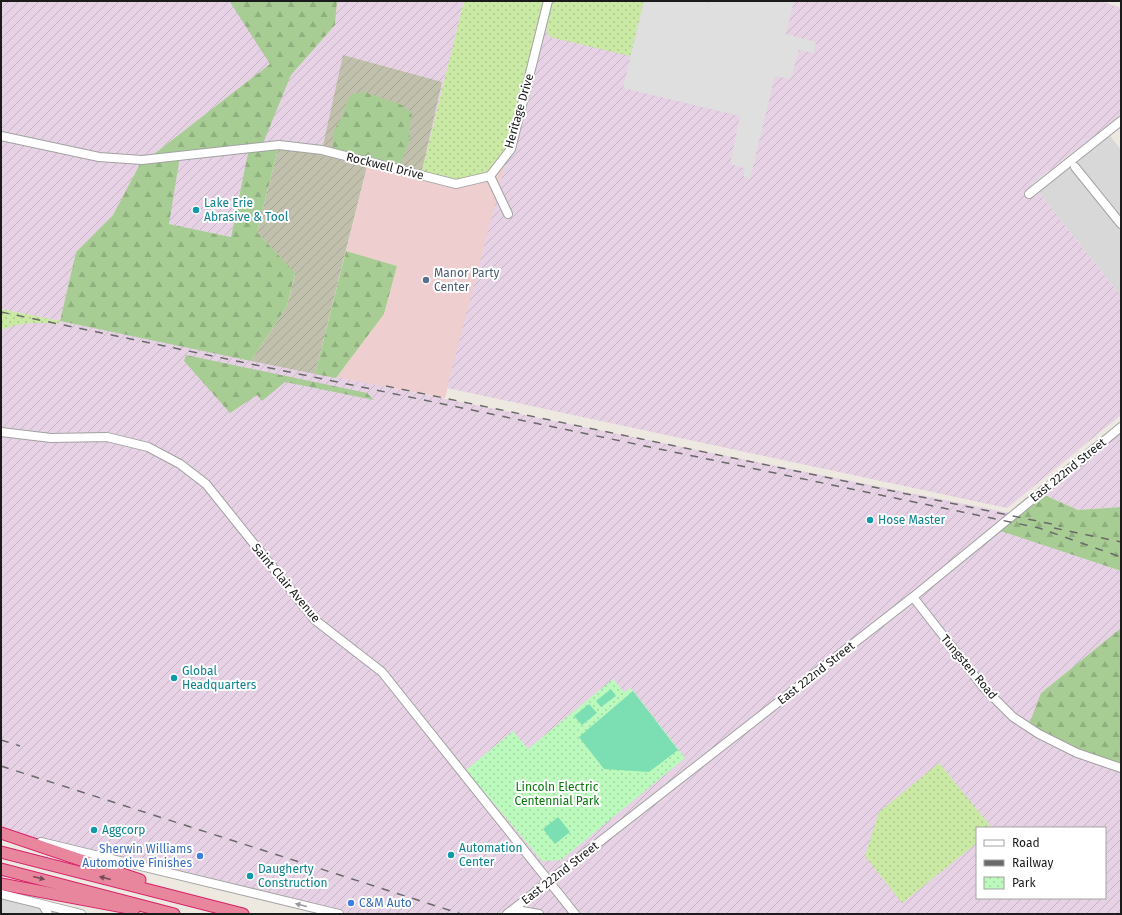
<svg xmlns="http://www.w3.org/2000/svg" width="1122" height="915" font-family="'Fira Sans',sans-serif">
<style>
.residential{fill:#d9d8d8}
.commercial{fill:#efcecf}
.industrial{fill:url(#industrial-furrows);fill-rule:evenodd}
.construction{fill:url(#construction-furrows)}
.grass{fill:url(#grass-dots)}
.forest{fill:url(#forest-firs);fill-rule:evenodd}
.park{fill:url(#park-dots)}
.pitch{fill:#7cdeb3}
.parking{fill:#dfdfdf}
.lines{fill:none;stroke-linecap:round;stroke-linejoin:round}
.minor-casing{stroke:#a2a2a2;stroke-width:10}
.highway-casing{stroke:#d8216a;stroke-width:13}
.minor{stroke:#fff;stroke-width:8}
.highway{stroke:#e7869d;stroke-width:11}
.rail{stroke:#696969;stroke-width:1.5;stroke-dasharray:8 8;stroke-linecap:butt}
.oneway{fill:#774b56}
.oneway2{fill:#989898}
.culture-dot{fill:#0f9aa8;stroke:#fff;stroke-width:1.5}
.service-dot{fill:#5c6f8a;stroke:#fff;stroke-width:1.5}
.shop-dot{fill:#3f7fe0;stroke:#fff;stroke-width:1.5}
.labels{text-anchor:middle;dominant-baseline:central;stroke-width:4;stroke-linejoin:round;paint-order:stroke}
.street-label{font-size:12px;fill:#1b1b1b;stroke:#fff}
.culture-label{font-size:12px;fill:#0d838f;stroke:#fff;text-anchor:start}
.service-label{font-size:12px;fill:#4e5e75;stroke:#fff;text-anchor:start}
.park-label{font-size:12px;fill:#09790c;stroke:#fff}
.shop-label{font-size:12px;fill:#366cbe;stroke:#fff;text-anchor:end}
</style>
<defs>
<pattern id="industrial-furrows" width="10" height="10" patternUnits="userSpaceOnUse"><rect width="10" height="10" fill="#e6d2e4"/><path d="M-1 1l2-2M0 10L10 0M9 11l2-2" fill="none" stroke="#c5b4c3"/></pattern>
<pattern id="construction-furrows" width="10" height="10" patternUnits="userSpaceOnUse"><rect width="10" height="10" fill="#c1c0ac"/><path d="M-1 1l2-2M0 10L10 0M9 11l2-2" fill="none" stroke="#a5a493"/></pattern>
<pattern id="grass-dots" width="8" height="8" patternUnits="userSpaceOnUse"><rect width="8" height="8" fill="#cae9a4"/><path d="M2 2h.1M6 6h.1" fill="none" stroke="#adc78d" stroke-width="1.8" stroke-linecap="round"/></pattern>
<pattern id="forest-firs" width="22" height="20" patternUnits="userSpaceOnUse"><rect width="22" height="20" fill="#a8cd94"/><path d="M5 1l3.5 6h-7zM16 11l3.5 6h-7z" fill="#90af7f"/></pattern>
<pattern id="park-dots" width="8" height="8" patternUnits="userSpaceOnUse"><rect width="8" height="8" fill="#bbfabc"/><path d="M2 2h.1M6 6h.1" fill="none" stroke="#a0d6a1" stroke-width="1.8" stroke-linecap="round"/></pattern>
</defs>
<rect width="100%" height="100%" fill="#ede8e0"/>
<g class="residential">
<path d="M1107,132L1121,150V296L1036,189Z"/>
<path d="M1,894L79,914H1Z"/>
</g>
<path class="commercial" d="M511,149L445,398L336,378L384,314L397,266L346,251L368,162Z"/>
<g class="industrial">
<path d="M3,1H316L270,64L154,154L143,159L79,151L1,135V2Z"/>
<path d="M337,1H464L421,175L261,146L291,75L335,25Z"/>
<path d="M548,1H1101L1121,8V115L1032,184L1121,296V415L1007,508L447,388Z"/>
<path d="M1,136L78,153L142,160L113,215L76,252L60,321L1014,514L996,529L1121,571V628L1041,693L1121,768V914H339L1,832V330L15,324L36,322L59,324L60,321L1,309ZM977,828H1105V898H977Z"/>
<path d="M249,148L231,237L168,224L180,156Z"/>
<path d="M1121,427V507L1078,510L1040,493Z"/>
</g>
<path class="construction" d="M343,55L442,82L421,175L368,162L315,374L251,361L287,306L295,274L257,232L279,145L322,150Z"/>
<g class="grass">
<path d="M464,1H548L511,149L490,176L456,184L421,175Z"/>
<path d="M552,1H644L630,56L550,37C542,26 549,13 552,1Z"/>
<path d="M1,309L60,321L59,324C38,322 20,322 1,330Z"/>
<path d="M939,763L992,828H977V843L902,903L865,856L879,812Z"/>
</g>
<g class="forest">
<path d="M337,1L335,25L291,75L262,146L279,145L257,232L295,273L287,306L251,361L60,321L76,252L113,215L142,160L152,159L154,154L270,64L230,2ZM249,148L231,237L169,224L180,156Z"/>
<path d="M364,92L402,105L412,114L410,123V139L400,164L333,149V132L343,115L347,101L352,94Z"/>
<path d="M346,251L397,266L384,314L336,378L315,374Z"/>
<path d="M186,355L367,393L374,400L285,382L262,401L257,395L230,413L184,361Z"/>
<path d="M1040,493L1078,510L1121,507V571L995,529Z"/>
<path d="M1121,628V767L1077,753L1028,727L1041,693Z"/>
</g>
<path class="park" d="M613,679L624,692L631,688L685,758L561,860L542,861L466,770L513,731L528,749Z"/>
<g class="pitch">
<path d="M611,689L616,696L601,707L596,701Z"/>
<path d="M633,691L678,750L649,772L604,769L579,737Z"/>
<path d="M589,704L597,713L582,725L574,716Z"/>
<path d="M558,817L570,832L555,844L543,829Z"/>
</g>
<path class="parking" d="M644,1H703L709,3L710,1H794L786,34L816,42L814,53L799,50L791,79L775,76L750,179L744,177V168L730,164L740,116L623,88Z"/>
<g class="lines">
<defs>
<g id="minor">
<path d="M1,136L99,157L142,160L279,145L322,150L456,184L490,176"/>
<path d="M1075,167L1121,224"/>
<path d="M1029,194L1121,121"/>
<path d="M508,214L490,176L511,149L548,1"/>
<path d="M1,432L51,438L107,437L148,447L180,464L206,484L315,620L382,672L575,914"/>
<path d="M913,597L984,688L1013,717L1039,734L1077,753L1121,768"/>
<path d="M41,842L339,914"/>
<path d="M1,894L81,914"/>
<path d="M43,905L48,914"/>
<path d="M510,912L522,911L539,914"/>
<path d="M507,914L913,597L1121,427"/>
</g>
<g id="highway">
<path d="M1,833L140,880"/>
<path d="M1,852L243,914"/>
<path d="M1,869L174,914"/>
<path d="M1,884L134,909"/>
</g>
</defs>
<use href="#minor" class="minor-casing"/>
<use href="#highway" class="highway-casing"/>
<use href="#minor" class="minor"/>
<use href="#highway" class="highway"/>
<g class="rail">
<path d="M1,312L1039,528L1121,557"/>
<path d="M386,386L1061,526"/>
<path d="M1054,528L1121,542"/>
<path d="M1,740L20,746"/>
<path d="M1,766L461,914"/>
</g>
</g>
<defs><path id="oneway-solid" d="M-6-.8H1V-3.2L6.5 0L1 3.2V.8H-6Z"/></defs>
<g class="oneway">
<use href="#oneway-solid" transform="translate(39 878) rotate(14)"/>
<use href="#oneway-solid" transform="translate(105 878) rotate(-166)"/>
</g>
<use class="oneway2" href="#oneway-solid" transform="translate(301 905) rotate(-166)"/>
<g class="culture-dot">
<circle cx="196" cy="210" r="4"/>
<circle cx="870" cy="520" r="4"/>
<circle cx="174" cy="678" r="4"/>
<circle cx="94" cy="830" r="4"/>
<circle cx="451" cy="855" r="4"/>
<circle cx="250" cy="876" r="4"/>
</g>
<circle class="service-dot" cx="426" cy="280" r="4"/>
<g class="shop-dot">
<circle cx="200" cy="856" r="4"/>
<circle cx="351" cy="903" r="4"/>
</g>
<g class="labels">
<g class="street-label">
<text transform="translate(519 111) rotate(-74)">Heritage Drive</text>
<text transform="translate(385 166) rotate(14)">Rockwell Drive</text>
<text transform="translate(1068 470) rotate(-39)">East 222nd Street</text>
<text transform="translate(286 583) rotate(50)">Saint Clair Avenue</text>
<text transform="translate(969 667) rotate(50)">Tungsten Road</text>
<text transform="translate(816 673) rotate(-38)">East 222nd Street</text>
<text transform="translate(560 873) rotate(-38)">East 222nd Street</text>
</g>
<g class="culture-label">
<text x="204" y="203">Lake Erie<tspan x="204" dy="14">Abrasive &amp; Tool</tspan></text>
<text x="878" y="520">Hose Master</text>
<text x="182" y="671">Global<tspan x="182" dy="14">Headquarters</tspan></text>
<text x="102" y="830">Aggcorp</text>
<text x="459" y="848">Automation<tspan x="459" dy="14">Center</tspan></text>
<text x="258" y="869">Daugherty<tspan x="258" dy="14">Construction</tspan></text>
</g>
<g class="service-label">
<text x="434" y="273">Manor Party<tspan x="434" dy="14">Center</tspan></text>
</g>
<g class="park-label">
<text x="557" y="787">Lincoln Electric<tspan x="557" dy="14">Centennial Park</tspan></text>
</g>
<g class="shop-label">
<text x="192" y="849">Sherwin Williams<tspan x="192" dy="14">Automotive Finishes</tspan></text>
<text x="359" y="903" text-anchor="start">C&amp;M Auto</text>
</g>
</g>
<rect width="1122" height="915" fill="none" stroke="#1b1b1b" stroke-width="4"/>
<rect x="976" y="827" width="130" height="72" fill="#ffffff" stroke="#a4a4a4"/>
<rect x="984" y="840" width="20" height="6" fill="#ffffff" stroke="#a4a4a4"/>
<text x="1012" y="847" font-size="12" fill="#1b1b1b">Road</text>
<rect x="984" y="860" width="20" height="6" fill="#696969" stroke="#a4a4a4"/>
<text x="1012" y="867" font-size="12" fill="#1b1b1b">Railway</text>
<rect x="984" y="877" width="20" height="12" fill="url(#park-dots)" stroke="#a4a4a4"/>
<text x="1012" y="887" font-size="12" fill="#1b1b1b">Park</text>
</svg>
